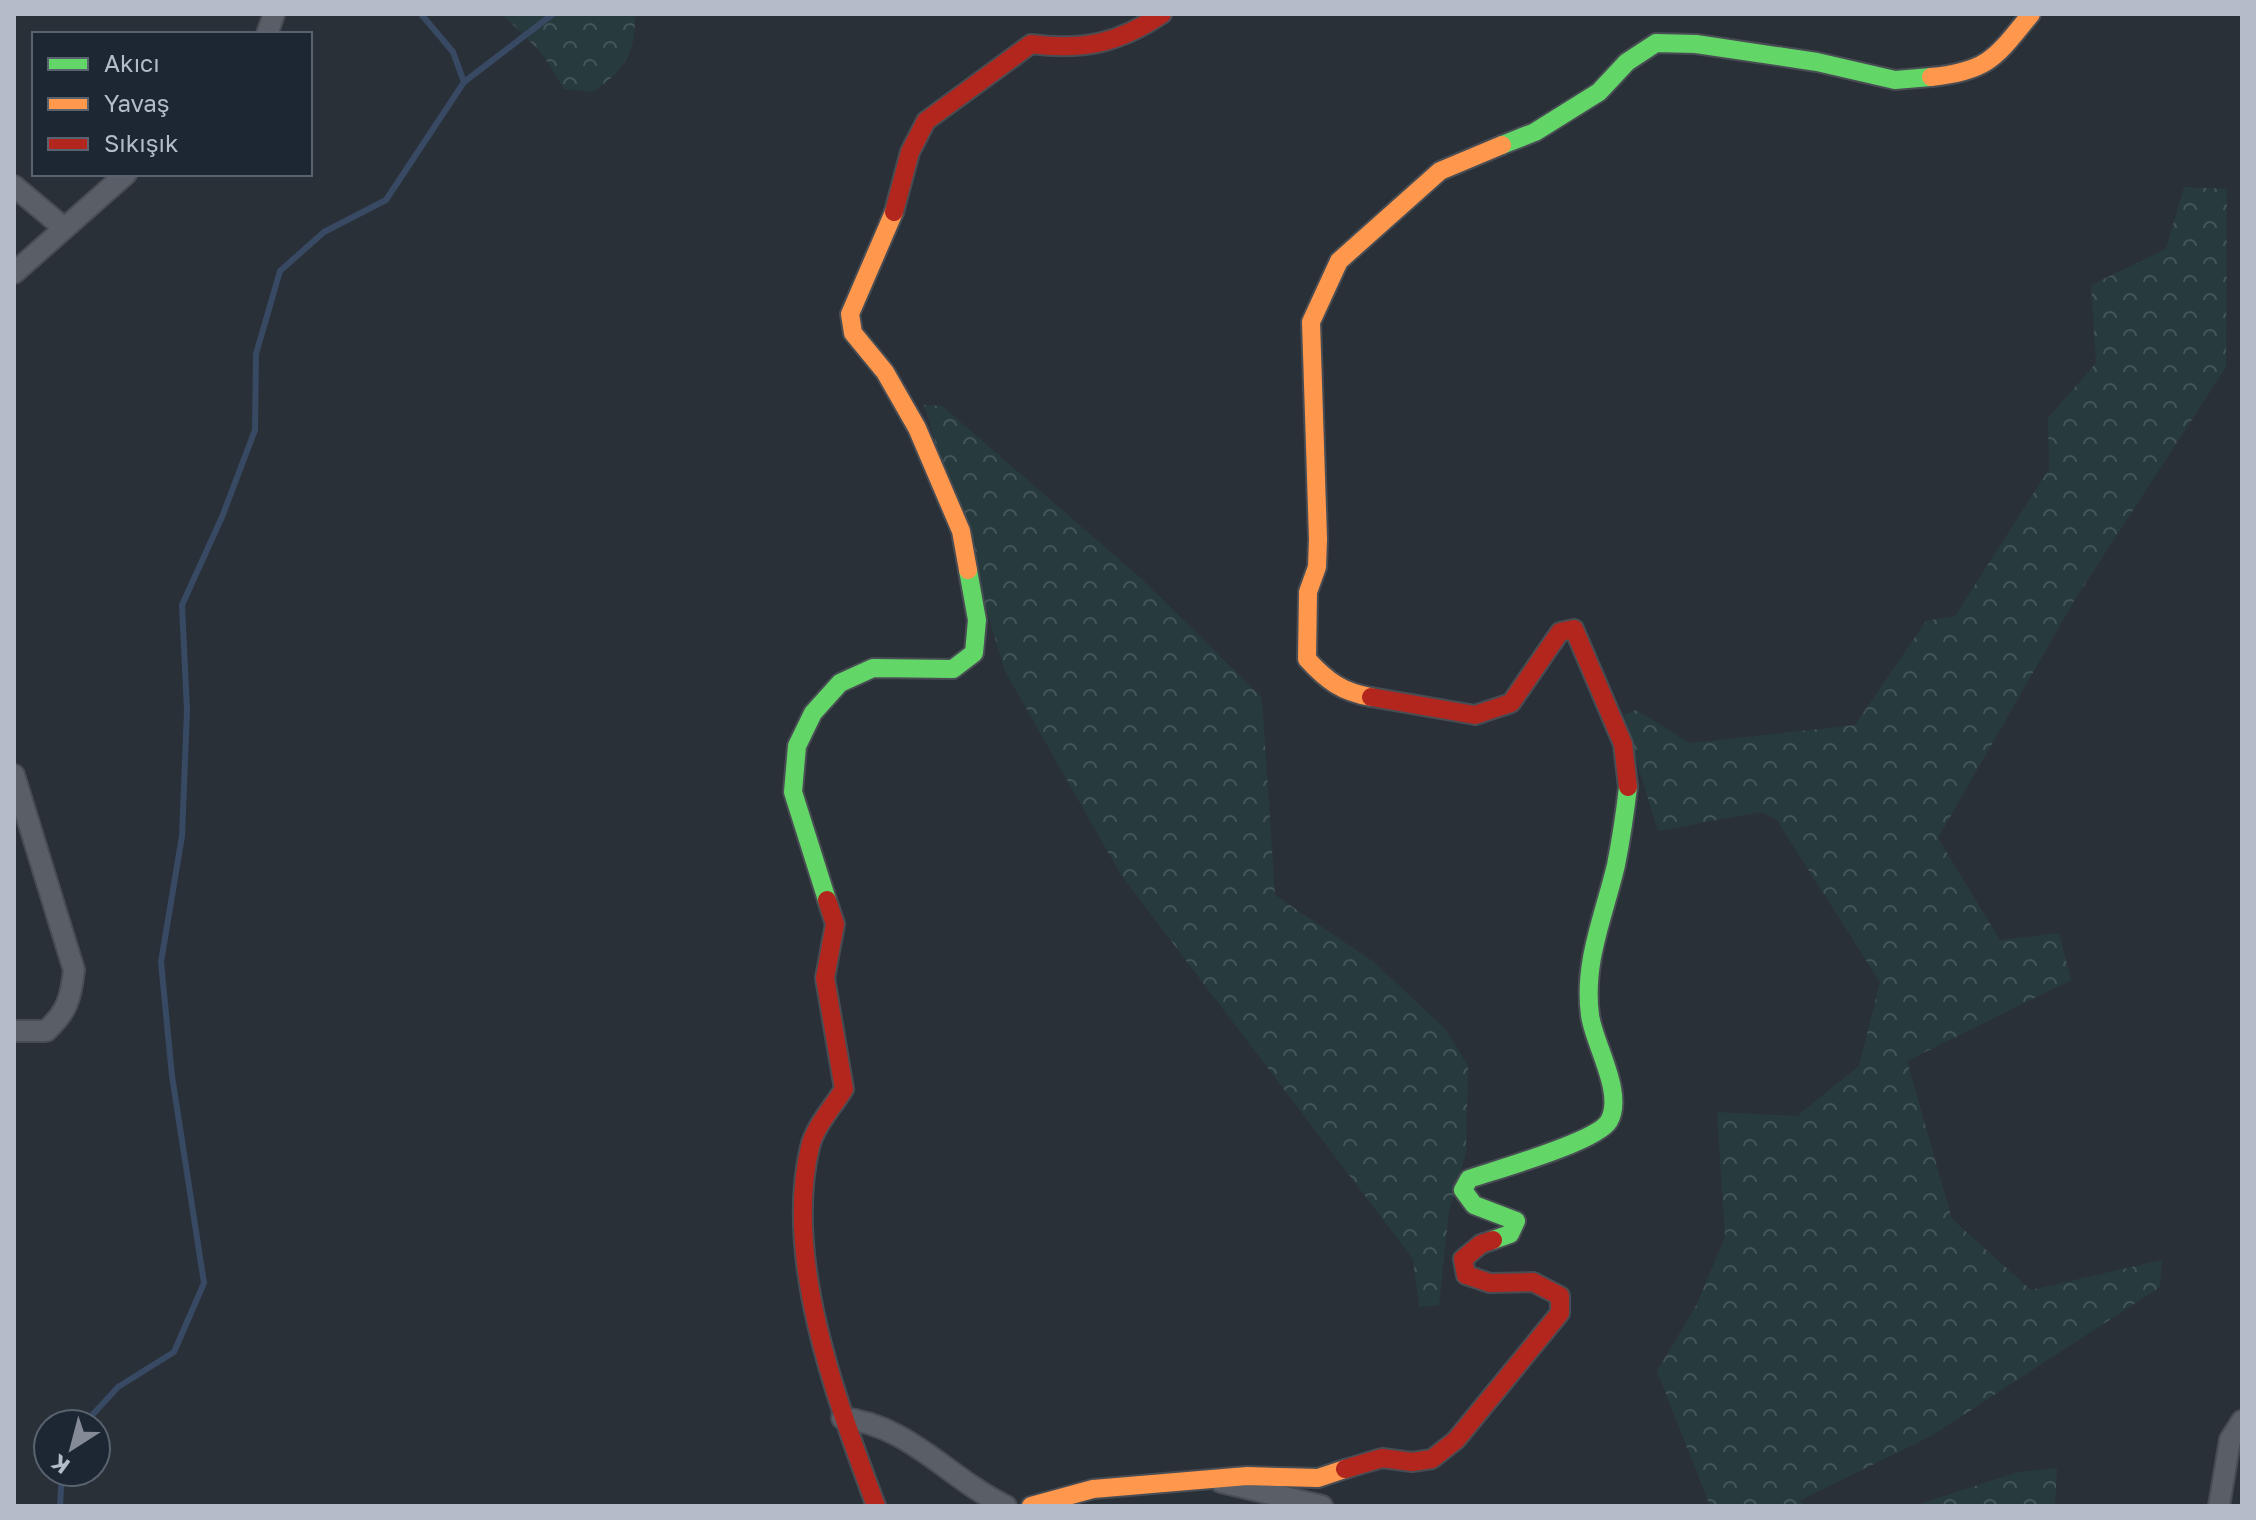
<svg xmlns="http://www.w3.org/2000/svg" width="2256" height="1520" font-family="'Golos Text',sans-serif">
<style>
.forest{fill:url(#forest-crowns)}
.lines{fill:none;stroke-linecap:round;stroke-linejoin:round}
.stream{stroke:#384963;stroke-width:6}
.street-casing{stroke:#484c53;stroke-width:24}
.fast-casing{stroke:#484c53;stroke-width:22}
.slow-casing{stroke:#484c53;stroke-width:22}
.jam-casing{stroke:#484c53;stroke-width:22}
.street{stroke:#5a5e66;stroke-width:20}
.fast{stroke:#63d668;stroke-width:18}
.slow{stroke:#ff974d;stroke-width:18}
.jam{stroke:#b3261e;stroke-width:18}
</style>
<defs>
<pattern id="forest-crowns" width="20" height="18" patternUnits="userSpaceOnUse" patternTransform="scale(2)"><rect width="20" height="18" fill="#273a3e"/><path d="M2 6a3 3 0 1 1 6 0M12 15a3 3 0 1 1 6 0" fill="none" stroke="#445559"/></pattern>
</defs>
<rect width="100%" height="100%" fill="#2a3038"/>
<g class="forest">
<path d="M502,14H635C636,55 624,70 593,92L564,89L541,52Z"/>
<path d="M2184,187L2227,189L2226,367L2074,601L1938,838L2000,940L2059,933L2071,980L1907,1061L1952,1219L2031,1290L2162,1260L2160,1287L1931,1436L1799,1501L1808,1506H1710L1657,1371L1696,1306L1725,1237L1717,1112L1797,1116L1859,1066L1880,982L1776,819L1760,812L1658,831L1623,716L1636,710L1690,743L1855,725L1926,621L1955,616L2049,469L2048,418L2096,363L2091,285L2166,249Z"/>
<path d="M924,405L942,406L1143,580L1262,698L1275,895L1374,962L1445,1029L1468,1066L1466,1153L1449,1211L1439,1305L1419,1307L1413,1259L1121,875L1005,671Z"/>
<path d="M2057,1468L2055,1506H1914L2018,1472Z"/>
</g>
<g class="lines">
<g class="stream">
<path d="M464,82L553,14"/>
<path d="M84,1424L118,1387L174,1352L204,1283L172,1076L161,962L182,836L187,710L182,605L222,517L255,430L256,354L280,271L324,232L386,200L464,82L453,52L421,14"/>
<path d="M60,1506L62,1472"/>
</g>
<defs>
<g id="street">
<path d="M267,34L274,14"/>
<path d="M14,186L64,228"/>
<path d="M14,273L126,174"/>
<path d="M14,775L74,970C71,998 67,1012 46,1031H14"/>
<path d="M842,1418C908,1424 949,1479 1006,1506"/>
<path d="M1221,1482L1322,1506"/>
<path d="M2219,1506L2230,1440L2242,1421"/>
</g>
<g id="fast">
<path d="M1502,145L1535,132L1599,92L1627,62L1656,43L1696,44L1817,62L1895,80L1931,77"/>
<path d="M827,900L793,792L797,746L813,713L840,683L873,668L953,669L974,653L977,620L968,570"/>
<path d="M1493,1240L1510,1234L1516,1221L1474,1205L1463,1190L1469,1179C1495,1170 1597,1142 1609,1121C1625,1093 1593,1042 1590,1015C1583,962 1604,916 1616,865C1621,840 1625,813 1628,787"/>
</g>
<g id="slow">
<path d="M1931,77C1989,71 1996,57 2031,14"/>
<path d="M894,212L850,314L853,333L885,372L917,428L961,531L968,570"/>
<path d="M1371,697C1342,692 1327,681 1307,659L1308,592L1317,567L1318,539L1311,322L1339,261L1440,171L1502,145"/>
<path d="M1031,1506L1093,1489L1247,1476L1318,1478L1345,1469"/>
</g>
<g id="jam">
<path d="M894,212L910,152L926,121L1031,44C1083,51 1119,43 1162,14"/>
<path d="M1371,697L1475,715L1511,703L1560,632L1574,629L1623,744L1628,787"/>
<path d="M827,900L835,924L825,978L844,1089C833,1107 815,1126 810,1147C783,1260 837,1401 876,1506"/>
<path d="M1345,1469L1382,1458L1412,1462L1432,1459L1456,1440L1560,1313V1296L1533,1282L1490,1283L1466,1275L1463,1259L1481,1244L1493,1240"/>
</g>
</defs>
<use href="#street" class="street-casing"/>
<use href="#fast" class="fast-casing"/>
<use href="#slow" class="slow-casing"/>
<use href="#jam" class="jam-casing"/>
<use href="#street" class="street"/>
<use href="#fast" class="fast"/>
<use href="#slow" class="slow"/>
<use href="#jam" class="jam"/>
</g>
<rect width="2256" height="1520" fill="none" stroke="#b4bcc9" stroke-width="32"/>
<rect x="32" y="32" width="280" height="144" fill="#1d2633" stroke="#59626f" stroke-width="2"/>
<rect x="48" y="58" width="40" height="12" fill="#63d668" stroke="#59626f" stroke-width="2"/>
<text x="104" y="72" font-size="24" fill="#b4bcc9">Akıcı</text>
<rect x="48" y="98" width="40" height="12" fill="#ff974d" stroke="#59626f" stroke-width="2"/>
<text x="104" y="112" font-size="24" fill="#b4bcc9">Yavaş</text>
<rect x="48" y="138" width="40" height="12" fill="#b3261e" stroke="#59626f" stroke-width="2"/>
<text x="104" y="152" font-size="24" fill="#b4bcc9">Sıkışık</text>
<g transform="translate(72 1448) rotate(216)"><circle r="38" fill="#1d2633" stroke="#59626f" stroke-width="2"/>
<path d="M0-6L14 30L0 20L-14 30Z" fill="#848b96"/>
<text y="-12" font-size="22" font-weight="bold" text-anchor="middle" fill="#b4bcc9">K</text>
</g>
</svg>
